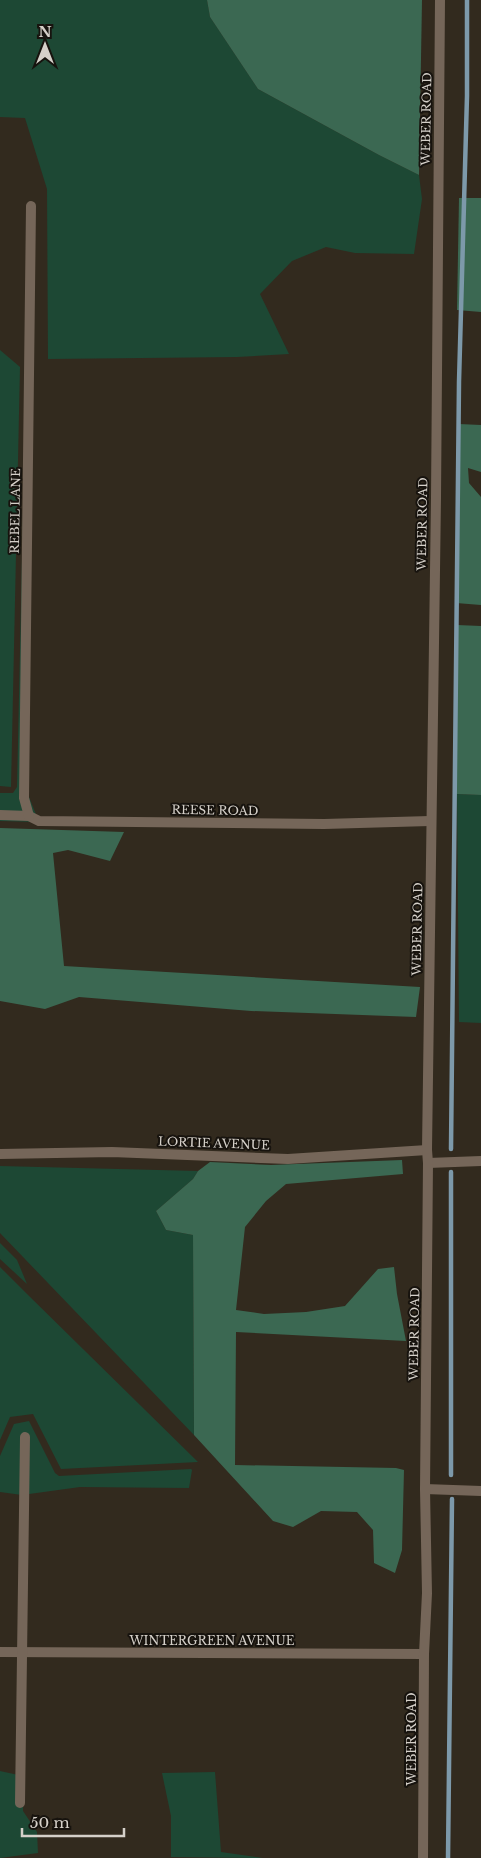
<svg xmlns="http://www.w3.org/2000/svg" width="481" height="1858" font-family="'Libre Baskerville',serif">
<style>
.green{fill:#1d4834}
.forest{fill:#3b6852}
.lines{fill:none;stroke-linecap:round;stroke-linejoin:round}
.stream{stroke:#7d99aa;stroke-width:4.5}
.minor{stroke:#756659;stroke-width:10}
.tertiary{stroke:#756659;stroke-width:10}
.labels{text-anchor:middle;dominant-baseline:central;stroke-width:4;stroke-linejoin:round;paint-order:stroke}
.street-label{font-size:12px;fill:#d5d0c9;stroke:#17130e}
</style>
<rect width="100%" height="100%" fill="#322a1e"/>
<g class="green">
<path d="M0,0H207L210,17L258,89L379,155L419,175L422,199L414,254L355,253L326,247L292,261L260,294L289,354L237,357L48,359L47,189L25,118L0,117Z"/>
<path d="M0,350L20,367L11,787L0,786Z"/>
<path d="M24,467L26,748L29,797L39,822L0,821V793H13L17,787Z"/>
<path d="M457,794L481,795V1023L459,1022Z"/>
<path d="M0,1166L198,1171L193,1179L156,1211L166,1230L193,1235L194,1435L0,1233Z"/>
<path d="M0,1243L17,1260L27,1284L0,1259Z"/>
<path d="M0,1267L26,1293L198,1462L61,1469L33,1414L10,1417L0,1440Z"/>
<path d="M29,1421L55,1473L59,1476L191,1469L192,1470L189,1488L80,1487L22,1495L0,1492V1456L14,1424Z"/>
<path d="M0,1771L23,1776V1811L37,1832L38,1853L0,1858Z"/>
<path d="M215,1772L221,1852L263,1858L171,1857V1816L162,1773Z"/>
</g>
<g class="forest">
<path d="M207,0H422L419,175L379,155L258,89L210,17Z"/>
<path d="M459,198H481V312L457,310Z"/>
<path d="M459,424L481,425V472L468,468L469,483L481,497V605L456,603Z"/>
<path d="M457,625L481,626V795L457,794Z"/>
<path d="M0,828L124,832L110,861L68,850L53,853L64,966L420,987L416,1017L251,1011L79,997L45,1009L0,1001Z"/>
<path d="M402,1160L403,1174L286,1184L266,1201L245,1227L236,1310L264,1314L306,1312L345,1306L378,1269L394,1267L397,1294L406,1341L236,1332L235,1465L396,1468L404,1470L402,1550L395,1573L374,1563L373,1530L357,1512L321,1511L293,1527L273,1521L194,1435L193,1235L166,1230L156,1211L193,1179L198,1171L210,1162L271,1165Z"/>
</g>
<g class="lines">
<g class="stream">
<path d="M451,1149L459,382L467,96V0"/>
<path d="M451,1172V1475"/>
<path d="M448,1858L452,1499"/>
</g>
<g class="minor">
<path d="M0,815L29,816L39,821L324,824L430,821"/>
<path d="M29,816L24,798L31,206"/>
<path d="M0,1154L112,1152L288,1159L427,1150"/>
<path d="M428,1163L481,1161"/>
<path d="M425,1489L481,1491"/>
<path d="M0,1652L424,1654"/>
<path d="M20,1803L25,1437"/>
</g>
<path class="tertiary" d="M423,1858L424,1654L427,1593L425,1489L428,1163L427,1150L436,498L440,0"/>
</g>
<g class="labels">
<g class="street-label">
<text transform="translate(426 119) rotate(-89)">WEBER ROAD</text>
<text transform="translate(15 511) rotate(-89)">REBEL LANE</text>
<text transform="translate(422 524) rotate(-89)">WEBER ROAD</text>
<text transform="translate(215 810) rotate(1)">REESE ROAD</text>
<text transform="translate(417 929) rotate(-89)">WEBER ROAD</text>
<text transform="translate(214 1143) rotate(2)">LORTIE AVENUE</text>
<text transform="translate(414 1334) rotate(-89)">WEBER ROAD</text>
<text x="212" y="1640">WINTERGREEN AVENUE</text>
<text transform="translate(411 1739) rotate(-90)">WEBER ROAD</text>
</g>
</g>
<g transform="translate(45 45)" stroke="#17130e" stroke-width="4" paint-order="stroke">
<path d="M0-4L9 19L0 12L-9 19Z" fill="#d5d0c9"/>
<text y="-8" font-size="14" font-weight="bold" text-anchor="middle" fill="#d5d0c9">N</text>
</g>
<path d="M22 1828v8h102v-8" fill="none" stroke="#d5d0c9" stroke-width="2.5"/>
<text x="30" y="1828" font-size="15" fill="#d5d0c9" stroke="#17130e" stroke-width="4" paint-order="stroke">50 m</text>
</svg>
